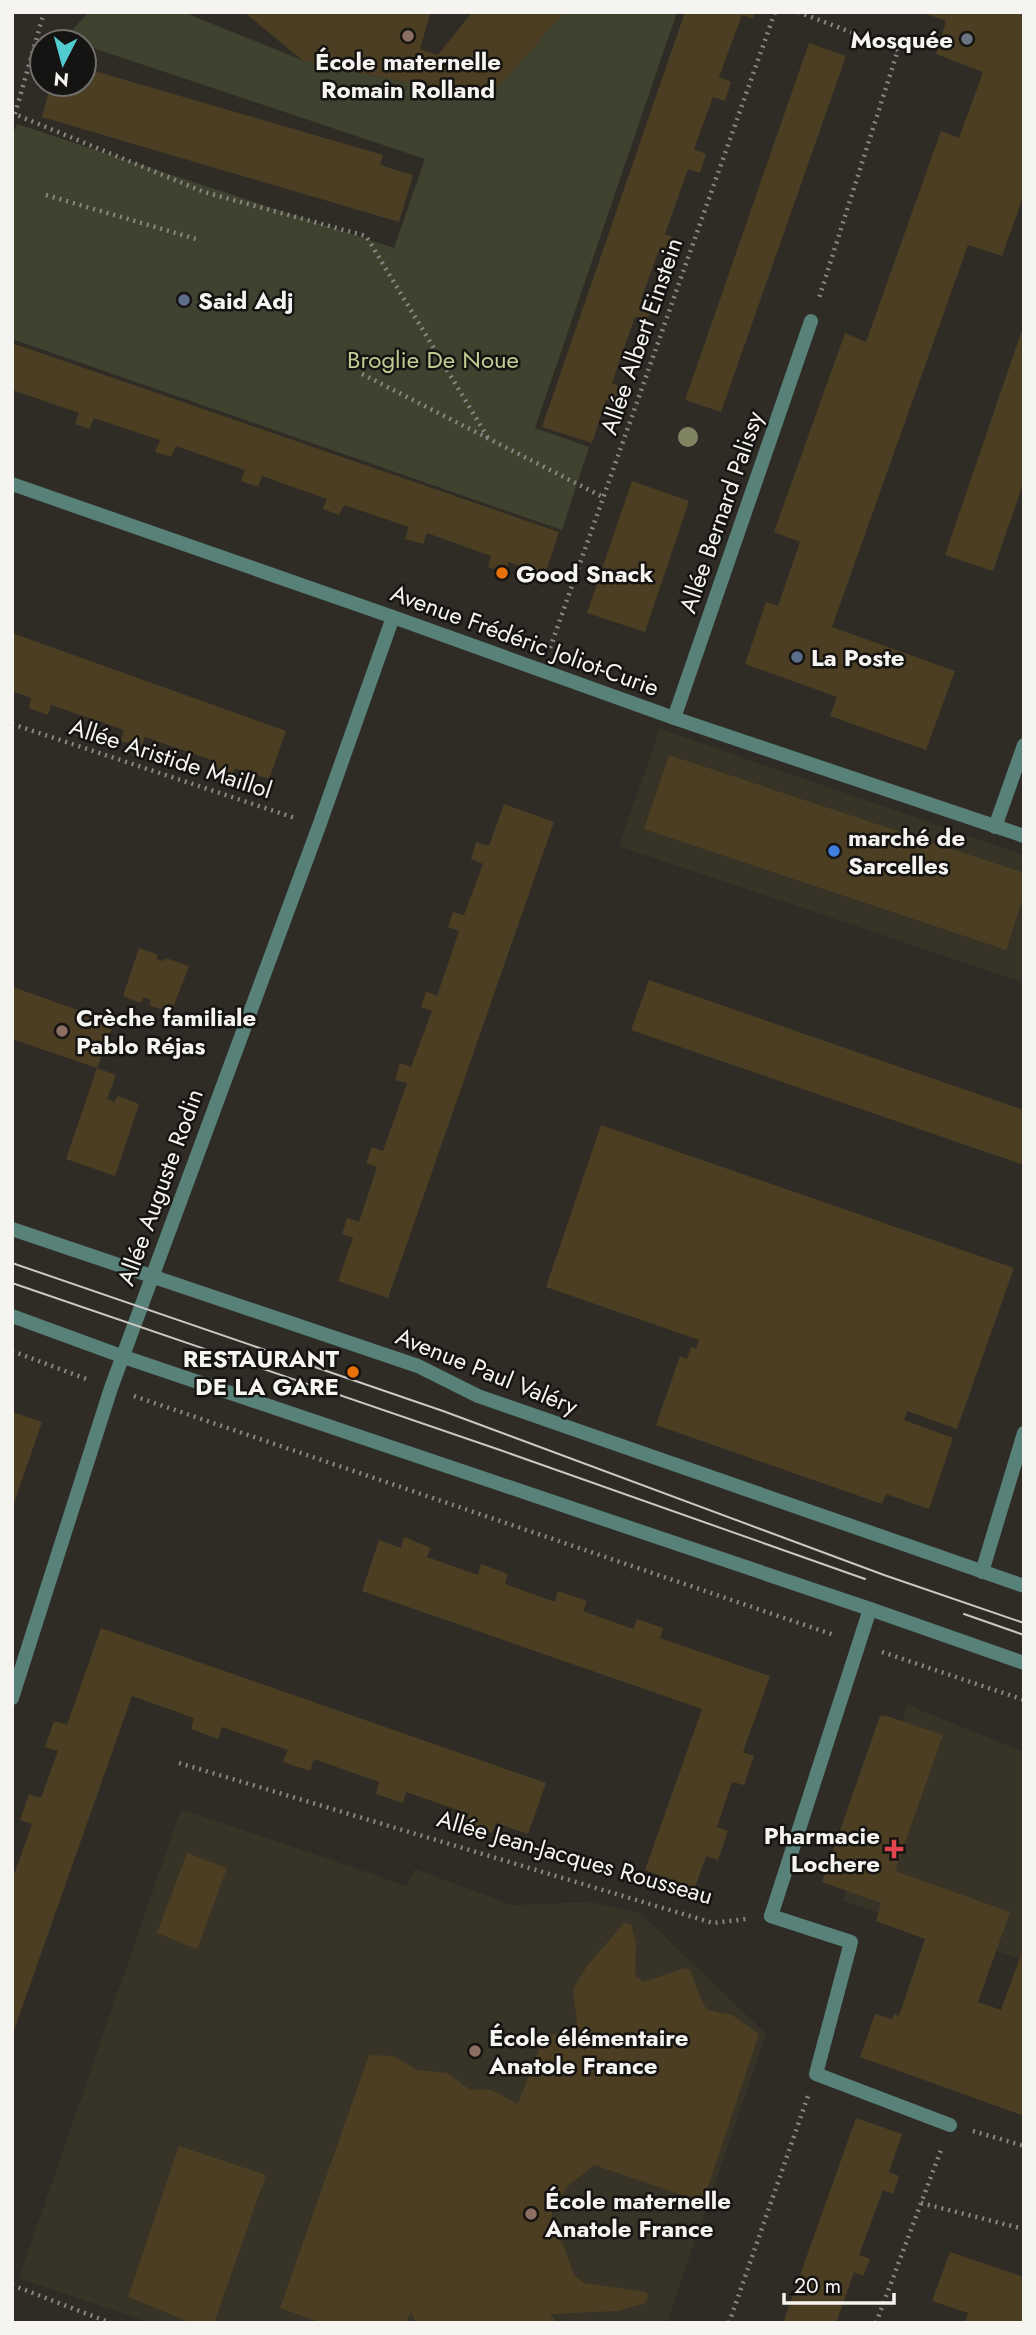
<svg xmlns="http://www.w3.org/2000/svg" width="1036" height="2335" font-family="Jost,sans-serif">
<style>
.built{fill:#383327}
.green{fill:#404230}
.building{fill:#4b3e23}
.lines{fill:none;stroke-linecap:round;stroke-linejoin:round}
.path{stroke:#888681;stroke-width:4.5;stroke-dasharray:2 5;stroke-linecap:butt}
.service{stroke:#588179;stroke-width:14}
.minor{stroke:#588179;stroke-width:14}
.tram{stroke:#cac8c3;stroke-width:2}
.tree{fill:#808362}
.education-dot{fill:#8d6e63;stroke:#161412;stroke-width:2.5}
.worship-dot{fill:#6b7280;stroke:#161412;stroke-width:2.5}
.service-dot{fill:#5c6f8a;stroke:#161412;stroke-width:2.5}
.food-dot{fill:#e8710a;stroke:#161412;stroke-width:2.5}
.shop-dot{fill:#3f7fe0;stroke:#161412;stroke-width:2.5}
.health-dot{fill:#e0444e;stroke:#161412;stroke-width:2.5}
.labels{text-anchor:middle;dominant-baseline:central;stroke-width:5;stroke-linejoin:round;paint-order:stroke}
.poi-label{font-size:24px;font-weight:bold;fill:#f6f4f0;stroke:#161412;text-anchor:start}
.street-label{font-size:24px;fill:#f6f4f0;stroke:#161412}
.park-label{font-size:24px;fill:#c3cb93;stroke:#161412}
</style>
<rect width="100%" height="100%" fill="#2f2c26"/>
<g class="built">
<path d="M660,729L1024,855V983L619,846Z"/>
<path d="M908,1705L1024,1752V1960L843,1901Z"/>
<path d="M181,1809L407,1886L415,1869L512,1905L591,1902L640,1913L766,2034L667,2323H151L19,2278Z"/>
</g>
<path class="green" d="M89,12H183L302,60L486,100L565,12H677L535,428L589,447L562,530L12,339V139L17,124L394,248L425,159L84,45V42L64,39Z"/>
<g class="building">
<path d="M244,12H421L430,14L420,49L438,55L472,12H565L486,100L302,60Z"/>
<path d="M685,12H755L753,19L742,15L719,77L731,82L725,101L713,97L694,149L706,154L700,173L688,169L665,234L677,239L670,257L658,253L641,299L653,305L647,321L635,317L612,383L624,389L619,404L606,400L592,443L542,427Z"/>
<path d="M921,12H1024V194L1002,256L968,245L832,627L955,671L926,750L830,716L837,697L745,664L766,602L778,606L800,542L774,532L845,333L866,342L941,131L959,138L983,72L936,54L946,21Z"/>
<path d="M809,43L846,56L721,412L685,400Z"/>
<path d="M84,68L383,155L380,165L413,175L399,222L42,117L51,84H84Z"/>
<path d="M1023,327L1024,481L993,571L945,555Z"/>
<path d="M12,343L559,532L545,575L509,562L505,573L488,567L491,556L427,533L423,544L405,539L409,527L344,505L339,515L323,509L327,499L262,476L258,487L241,481L245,470L176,446L171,457L155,452L160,440L94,418L89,429L75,424L79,413L12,390Z"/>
<path d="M632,481L689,501L645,632L587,613Z"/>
<path d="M12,633L286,731L269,779L235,768L231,778L211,772L214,761L145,737L141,747L121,741L124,730L51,705L48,715L29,708L31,698L12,691Z"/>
<path d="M669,755L1024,873V895L1006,950L644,829Z"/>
<path d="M504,804L554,822L388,1298L338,1281L353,1238L342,1234L347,1218L359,1222L377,1167L366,1163L372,1147L383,1151L407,1083L395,1080L400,1063L411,1067L432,1011L421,1007L426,991L437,996L459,931L448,927L453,912L464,915L483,864L471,859L476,842L489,846Z"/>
<path d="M139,948L158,955L156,959L163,961L166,958L189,966L171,1013L149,1005L151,1000L143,997L141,1003L123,996Z"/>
<path d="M649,980L1024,1110V1165L631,1030Z"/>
<path d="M13,987L114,1023L97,1068L12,1039Z"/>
<path d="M97,1068L116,1075L107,1099L114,1102L118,1096L139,1104L115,1176L66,1159Z"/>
<path d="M601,1125L1014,1268L957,1429L907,1411L904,1420L953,1438L929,1509L886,1494L882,1504L656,1425L680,1356L687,1359L691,1347L696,1349L699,1340L546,1287Z"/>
<path d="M12,1412L42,1422L13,1506H12Z"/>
<path d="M404,1537L431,1548L427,1557L478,1575L481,1564L508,1574L505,1584L555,1602L558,1591L587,1601L583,1611L633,1629L637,1619L663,1628L660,1638L770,1676L743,1752L754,1756L744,1785L732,1782L717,1827L728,1831L718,1860L706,1856L695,1888L645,1870L702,1709L362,1591L379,1540L401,1548Z"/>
<path d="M101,1628L546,1783L528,1834L496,1823L492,1833L465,1825L469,1814L406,1792L403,1803L376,1794L379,1782L314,1759L310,1771L283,1762L288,1750L222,1727L218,1739L191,1729L194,1718L132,1696L12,2036V1871L15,1872L32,1824L20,1820L29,1794L41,1798L58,1751L45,1747L54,1721L67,1725Z"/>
<path d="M884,1715L943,1735L895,1871L1010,1912L978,2002L1001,2010L1024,1946V2116L860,2057L875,2014L892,2019L894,2014L899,2016L925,1939L876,1921L881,1903L822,1882L880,1716L883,1717Z"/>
<path d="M187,1853L227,1868L197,1949L157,1933Z"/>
<path d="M624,1923L631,1924L636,1944L635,1976L644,1982L685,1968L690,1970L703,2004L708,2010L732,2015L759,2034L703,2202L594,2165L567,2187L552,2210V2231L563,2244L574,2275L584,2283L646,2292L648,2296L645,2303L617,2311L550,2314L557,2323H416L411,2312L405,2323H322L280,2308L369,2055L394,2056L417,2070L447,2073L469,2089L492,2090L518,2104L543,2038L553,2034L568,2035L575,2030L577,2024L573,1989L587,1966Z"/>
<path d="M856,2118L902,2134L889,2172L899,2176L893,2194L883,2190L859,2255L870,2259L863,2276L854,2272L836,2323H783Z"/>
<path d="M179,2146L266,2175L214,2323H192L128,2297Z"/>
<path d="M950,2252L1024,2277V2323H965L968,2313L932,2301Z"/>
</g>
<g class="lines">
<g class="path">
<path d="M798,12L898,50L819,298"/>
<path d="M12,113L204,192L366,236L490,441"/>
<path d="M15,114L44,12"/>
<path d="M46,195L196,239"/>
<path d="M362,374L603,497"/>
<path d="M550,648L775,12"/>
<path d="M12,724L295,818"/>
<path d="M12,1351L89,1380"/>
<path d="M134,1396L834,1635"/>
<path d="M882,1652L1024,1700"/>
<path d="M179,1763L713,1923L746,1919"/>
<path d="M973,2131L1024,2146"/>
<path d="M921,2203L1024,2229"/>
<path d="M12,2285L111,2323"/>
<path d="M729,2323L808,2096"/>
<path d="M876,2323L941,2150"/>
</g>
<path class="service" d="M771,1916L870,1609"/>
<g class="minor">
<path d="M12,484L393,617L674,718L1024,836"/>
<path d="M674,718L811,321"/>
<path d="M995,827L1024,745"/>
<path d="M12,1229L418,1366L478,1396L1024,1586"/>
<path d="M12,1316L124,1357L870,1609L1024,1663"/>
<path d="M982,1572L1024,1433"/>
<path d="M12,1698L111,1388L319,826L393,617"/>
<path d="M771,1916L851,1942L816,2074L950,2125"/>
</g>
<g class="tram">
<path d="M12,1263L443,1411L884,1575L1024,1623"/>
<path d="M12,1283L500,1450L865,1579"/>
<path d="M964,1614L1024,1635"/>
</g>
</g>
<circle class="tree" cx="688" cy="437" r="10"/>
<g class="education-dot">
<circle cx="408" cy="36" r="7"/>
<circle cx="62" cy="1031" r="7"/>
<circle cx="475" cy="2051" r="7"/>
<circle cx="531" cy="2214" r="7"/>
</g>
<circle class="worship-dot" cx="967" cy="39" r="7"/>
<g class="service-dot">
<circle cx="184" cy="300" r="7"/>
<circle cx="797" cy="657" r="7"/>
</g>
<g class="food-dot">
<circle cx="502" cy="573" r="7"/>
<circle cx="353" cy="1372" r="7"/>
</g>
<circle class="shop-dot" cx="834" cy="851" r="7"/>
<path class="health-dot" d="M890.5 1838.5h7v7h7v7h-7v7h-7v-7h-7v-7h7z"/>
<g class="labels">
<g class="poi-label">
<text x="953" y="39" text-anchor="end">Mosquée</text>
<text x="408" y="61" text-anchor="middle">École maternelle<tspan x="408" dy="28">Romain Rolland</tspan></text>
<text x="198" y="300">Said Adj</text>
<text x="516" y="573">Good Snack</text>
<text x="811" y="657">La Poste</text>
<text x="848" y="837">marché de<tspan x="848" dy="28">Sarcelles</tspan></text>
<text x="76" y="1017">Crèche familiale<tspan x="76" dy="28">Pablo Réjas</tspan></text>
<text x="339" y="1358" text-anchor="end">RESTAURANT<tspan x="339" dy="28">DE LA GARE</tspan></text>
<text x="880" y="1835" text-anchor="end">Pharmacie<tspan x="880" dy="28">Lochere</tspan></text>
<text x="489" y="2037">École élémentaire<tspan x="489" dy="28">Anatole France</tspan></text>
<text x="545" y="2200">École maternelle<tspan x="545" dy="28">Anatole France</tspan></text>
</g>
<g class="street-label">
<text transform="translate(641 336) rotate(-71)">Allée Albert Einstein</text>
<text transform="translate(721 512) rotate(-71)">Allée Bernard Palissy</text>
<text transform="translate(525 640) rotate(20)">Avenue Frédéric Joliot-Curie</text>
<text transform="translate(171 758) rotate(18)">Allée Aristide Maillol</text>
<text transform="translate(160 1187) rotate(-70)">Allée Auguste Rodin</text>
<text transform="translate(487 1371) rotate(22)">Avenue Paul Valéry</text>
<text transform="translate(575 1857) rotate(16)">Allée Jean-Jacques Rousseau</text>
</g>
<g class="park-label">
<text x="433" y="359">Broglie De Noue</text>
</g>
</g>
<rect width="1036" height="2335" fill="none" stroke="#f6f4f0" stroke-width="28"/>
<g transform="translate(63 63) rotate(186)"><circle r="33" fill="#161412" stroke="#706e6b" stroke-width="2"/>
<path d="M0-5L12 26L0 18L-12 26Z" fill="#52ccd0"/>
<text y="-10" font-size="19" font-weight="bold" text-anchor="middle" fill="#f6f4f0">N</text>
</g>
<path d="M784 2293v10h110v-10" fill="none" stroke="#f6f4f0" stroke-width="3.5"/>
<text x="794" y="2293" font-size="21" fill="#f6f4f0" stroke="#161412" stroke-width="5" paint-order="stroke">20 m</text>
</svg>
